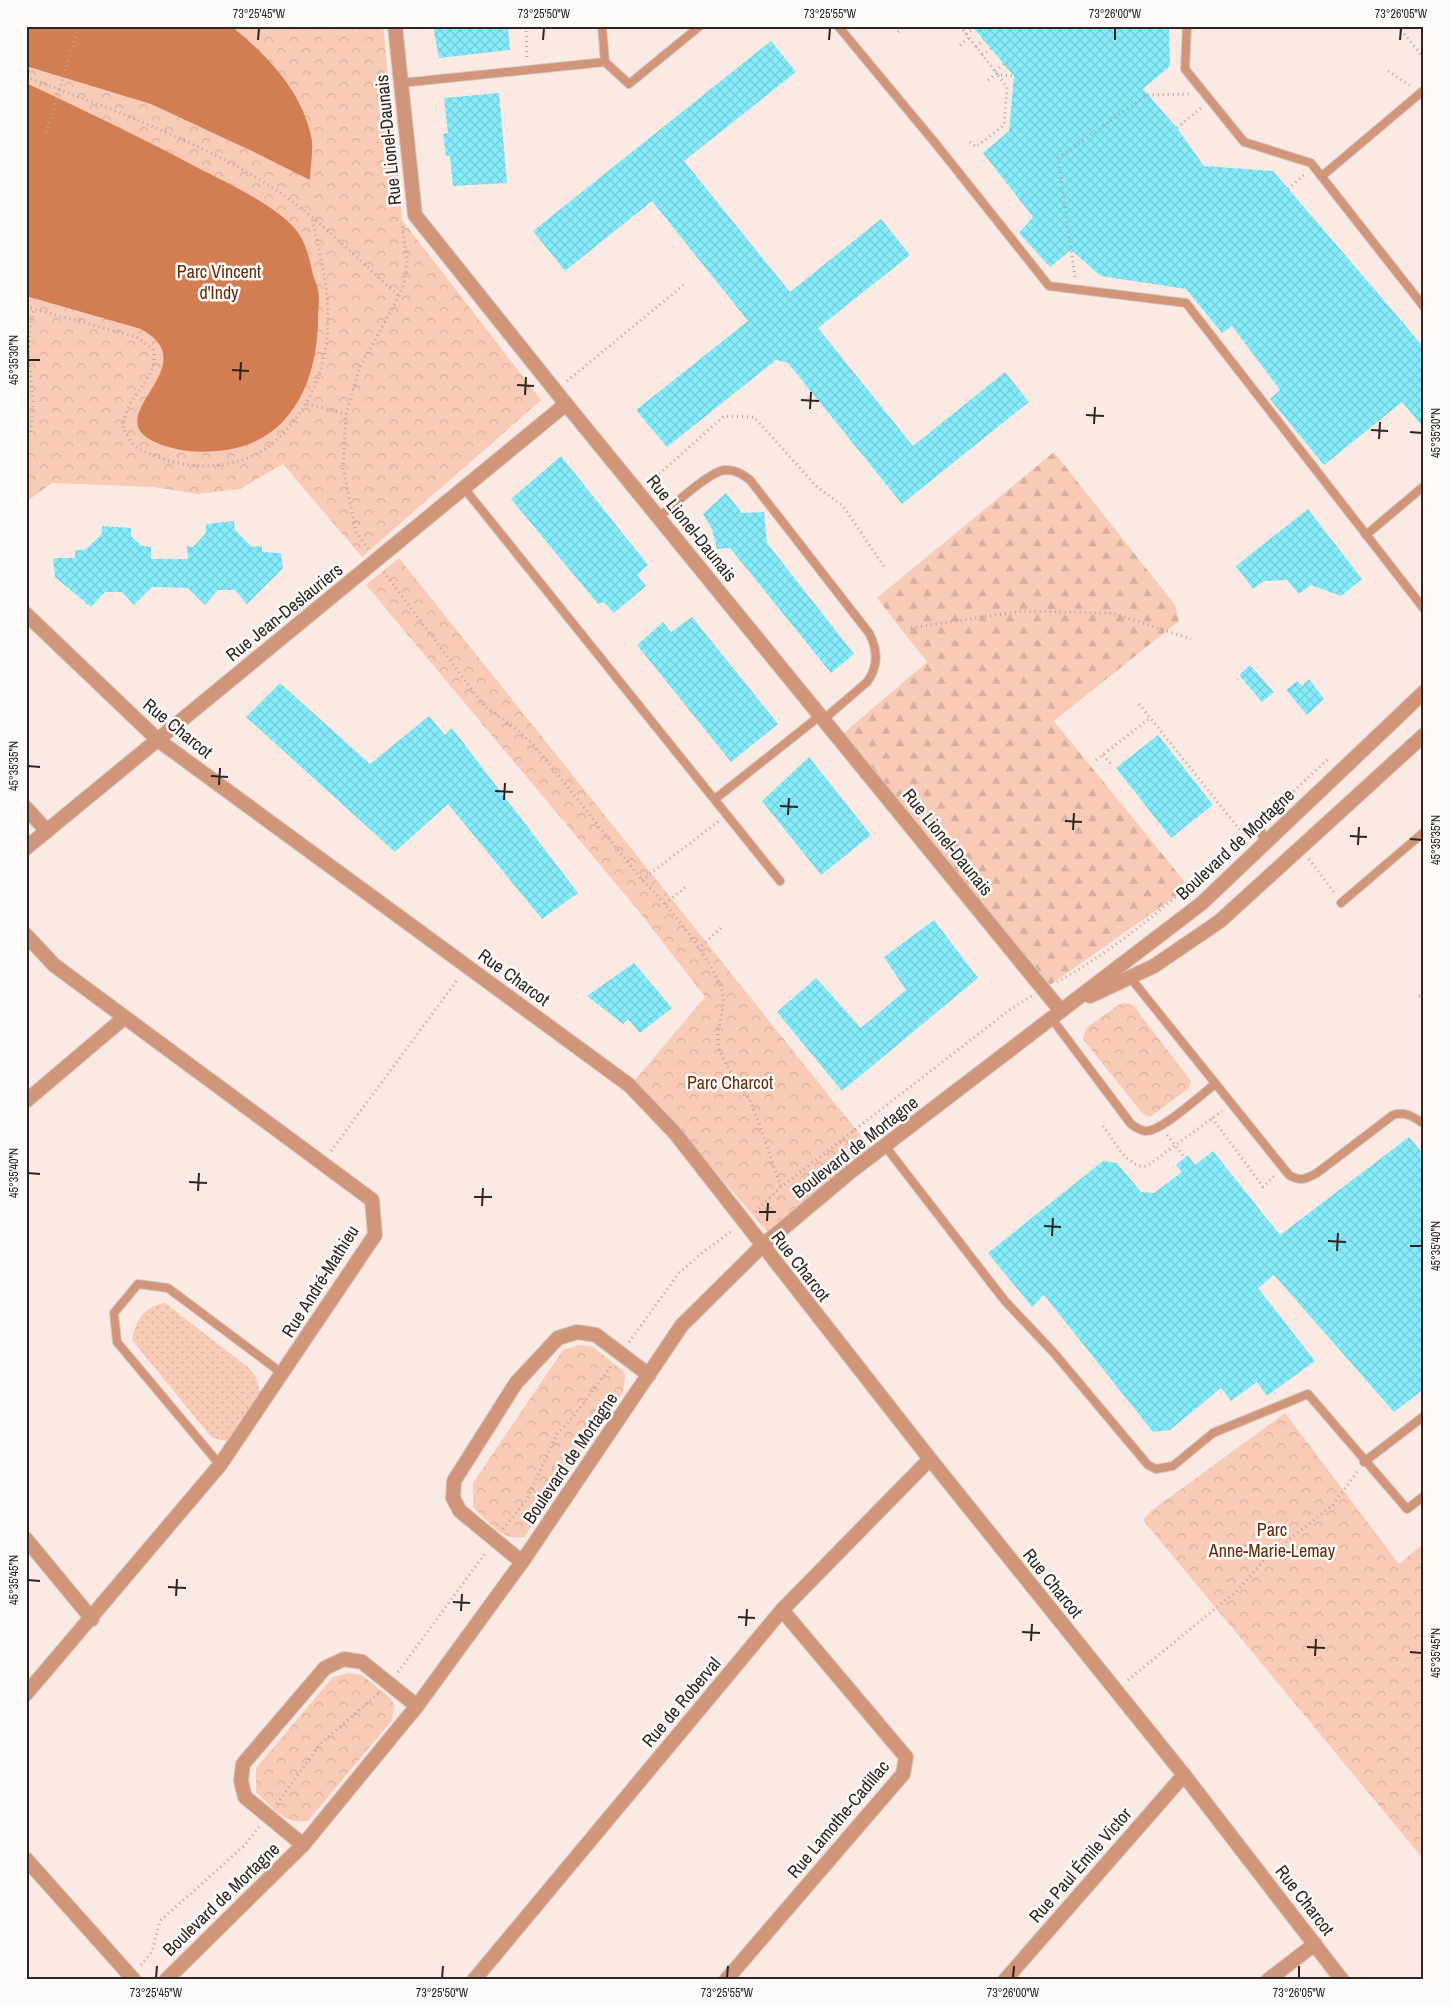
<svg xmlns="http://www.w3.org/2000/svg" width="1450" height="2006" font-family="'Archivo Narrow',sans-serif">
<style>
.grass{fill:url(#grass-dots)}
.forest{fill:url(#forest-firs)}
.park{fill:url(#park-crowns)}
.water{fill:#d37d52}
.building{fill:url(#building-cross-hatch)}
.lines{fill:none;stroke-linecap:round;stroke-linejoin:round}
.service-casing{stroke:#d6c7c0;stroke-width:10}
.minor-casing{stroke:#d6c7c0;stroke-width:16}
.tertiary-casing{stroke:#d6c7c0;stroke-width:16}
.path{stroke:#b3a6a1;stroke-width:3;stroke-dasharray:1 4;stroke-linecap:butt}
.service{stroke:#d1967a;stroke-width:8}
.minor{stroke:#d1967a;stroke-width:14}
.tertiary{stroke:#d1967a;stroke-width:14}
.ticks{fill:none;stroke:#2c2523;stroke-width:2}
.labels{text-anchor:middle;dominant-baseline:central;stroke-width:5;stroke-linejoin:round;paint-order:stroke}
.street-label{font-size:18px;fill:#2c2523;stroke:#fefbf9}
.park-label{font-size:18px;fill:#632b0b;stroke:#fefbf9}
.neatline{fill:none;stroke:#2c2523;stroke-width:2}
.ticks-label{font-size:12px;text-anchor:middle;fill:#2c2523}
</style>
<defs>
<pattern id="grass-dots" width="8" height="8" patternUnits="userSpaceOnUse" patternTransform="scale(1.25)"><rect width="8" height="8" fill="#f9cbb6"/><path d="M2 2h.1M6 6h.1" fill="none" stroke="#d6ae9c" stroke-width="1.8" stroke-linecap="round"/></pattern>
<pattern id="forest-firs" width="22" height="20" patternUnits="userSpaceOnUse" patternTransform="scale(1.25)"><rect width="22" height="20" fill="#f9cbb6"/><path d="M5 1l3.5 6h-7zM16 11l3.5 6h-7z" fill="#d6ae9c"/></pattern>
<pattern id="park-crowns" width="20" height="18" patternUnits="userSpaceOnUse" patternTransform="scale(1.25)"><rect width="20" height="18" fill="#f9cbb6"/><path d="M2 6a3 3 0 1 1 6 0M12 15a3 3 0 1 1 6 0" fill="none" stroke="#d6ae9c"/></pattern>
<pattern id="building-cross-hatch" width="8" height="8" patternUnits="userSpaceOnUse" patternTransform="scale(1.25)"><rect width="8" height="8" fill="#85ecfb"/><path d="M0 0l8 8M0 8l8-8" fill="none" stroke="#73cad7"/></pattern>
</defs>
<rect width="100%" height="100%" fill="#fbeae3"/>
<path class="grass" d="M165,1303L249,1368L256,1377L260,1392L226,1441L212,1438L132,1340C136,1320 143,1307 165,1303Z"/>
<path class="forest" d="M1054,452L1175,605L1179,621L1054,721L1189,887L1043,990L839,737L927,662L877,598Z"/>
<g class="park">
<path d="M26,26H383L402,220L541,400L362,557L283,464L240,489L198,494L153,487L52,483L26,502Z"/>
<path d="M399,558L870,1147L767,1231L635,1080L705,997L637,909L366,585Z"/>
<path d="M1125,1003L1133,1005L1191,1081L1189,1088L1150,1117L1142,1113L1083,1039L1086,1028L1120,1004Z"/>
<path d="M579,1345L593,1347L623,1371L625,1377L623,1392L524,1537C501,1541 489,1522 473,1507V1483L563,1350Z"/>
<path d="M1285,1413L1399,1564L1424,1543V1860L1143,1520L1151,1511Z"/>
<path d="M349,1673L362,1675L391,1699L394,1705L392,1720L308,1821C285,1825 272,1807 256,1792V1768L333,1677Z"/>
</g>
<g class="water">
<path d="M26,26H231C268,56 304,93 312,141C313,154 310,168 310,180L254,152L151,104L26,66Z"/>
<path d="M26,83C86,111 146,140 204,171C230,184 284,210 299,234C307,247 310,261 313,275C315,280 317,285 318,290C320,299 318,309 318,318C318,383 289,446 217,451C196,453 175,451 155,442C96,416 209,366 141,329L26,296Z"/>
</g>
<g class="building">
<path d="M433,26H508L510,50L439,58Z"/>
<path d="M972,26H1169L1170,66L1143,89L1177,128L1204,166L1273,171L1405,325L1424,348V428L1402,402L1324,465L1270,399L1280,390L1232,326L1222,333L1186,289L1101,276L1071,250L1050,267L1019,233L1033,217L983,153L1009,131L1014,76Z"/>
<path d="M771,41L796,72L684,161L790,292L881,219L910,255L818,328L913,446L1005,372L1029,402L902,504L788,363L776,360L667,447L636,410L748,321L652,201L565,271L533,231Z"/>
<path d="M499,93L507,183L453,186L450,156H446L443,134L448,133L444,98Z"/>
<path d="M561,456L648,565L637,575L646,586L614,613L604,602L598,604L511,499Z"/>
<path d="M726,493L742,513L764,512L767,543L854,654L831,673L730,548L717,549L712,529L703,514Z"/>
<path d="M1308,509L1362,579L1341,596L1311,585L1299,594L1287,580L1264,581L1253,589L1236,566Z"/>
<path d="M234,521L235,530L252,547L262,546V552L281,553L283,568L247,604L235,590H218L205,605L188,588L152,587L134,605L122,592H105L91,607L55,577L53,558H75V550H85L102,534V526L131,528V536L142,546L151,547V559H188L187,546L193,547L206,533V524Z"/>
<path d="M692,617L778,724L731,762L637,645L663,622L671,632Z"/>
<path d="M1250,665L1274,692L1262,702L1239,675Z"/>
<path d="M1309,679L1324,699L1307,715L1286,690L1297,681L1302,686Z"/>
<path d="M280,683L370,764L429,716L445,735L452,728L578,893L542,919L448,804L395,852L246,717Z"/>
<path d="M1158,735L1213,805L1171,838L1116,768Z"/>
<path d="M809,757L871,835L821,875L762,801Z"/>
<path d="M934,920L978,978L842,1091L777,1012L816,978L861,1028L906,990L884,957Z"/>
<path d="M634,963L672,1008L640,1033L628,1019L623,1024L587,996Z"/>
<path d="M1409,1137L1424,1155V1389L1394,1412L1274,1275L1258,1288L1315,1361L1267,1396L1257,1382L1231,1401L1221,1388L1170,1430L1153,1432L1044,1295L1032,1307L988,1253L1103,1161L1117,1163L1141,1192L1154,1193L1182,1172L1176,1165L1188,1155L1195,1165L1213,1151L1280,1235Z"/>
</g>
<g class="lines">
<defs>
<g id="service">
<path d="M838,26L936,144L1049,286L1186,303L1424,609"/>
<path d="M1187,26L1185,69L1244,142L1311,163L1424,307"/>
<path d="M605,62L629,84L700,26"/>
<path d="M401,83L605,62L602,26"/>
<path d="M1322,176L1424,90"/>
<path d="M464,488L780,881"/>
<path d="M659,517C673,506 708,472 725,470C736,470 742,474 750,480L869,633C878,650 879,666 867,682L824,719"/>
<path d="M1366,535L1424,486"/>
<path d="M715,799L821,715"/>
<path d="M1259,822L1264,844"/>
<path d="M1341,903L1424,832"/>
<path d="M1129,976L1289,1175C1301,1182 1306,1179 1317,1173L1393,1115C1404,1112 1411,1115 1421,1122L1424,1119"/>
<path d="M1052,1019L1131,1124C1135,1127 1139,1130 1145,1131C1160,1133 1202,1094 1215,1084"/>
<path d="M885,1146L1005,1301L1054,1353L1148,1465L1156,1469L1173,1466L1213,1433L1308,1394L1407,1509L1424,1496"/>
<path d="M1364,1462L1424,1416"/>
<path d="M220,1465L117,1342L114,1313L138,1284L168,1288L283,1374"/>
</g>
<g id="minor">
<path d="M395,26L415,215L566,404L1061,1011"/>
<path d="M26,614L158,740L629,1085L675,1133L930,1459L1184,1775L1342,1980"/>
<path d="M26,808L47,831"/>
<path d="M26,848L566,404"/>
<path d="M26,935L54,965L372,1200L375,1235L220,1465L26,1694"/>
<path d="M26,1101L124,1018"/>
<path d="M26,1539L92,1619"/>
<path d="M522,1562L460,1511L453,1498L454,1481L516,1383L558,1338L577,1332L596,1335L649,1375"/>
<path d="M303,1845L245,1797L241,1781L243,1764L325,1668L344,1659L362,1662L417,1706"/>
<path d="M26,1859L134,1980"/>
<path d="M474,1980L782,1610L930,1459"/>
<path d="M726,1980L903,1774L906,1757L782,1610"/>
<path d="M1005,1980L1184,1775"/>
<path d="M1268,1980L1315,1944"/>
</g>
<g id="tertiary">
<path d="M1090,996L1154,966L1220,921L1424,735"/>
<path d="M166,1980L303,1845L417,1706L522,1562L682,1325L762,1246L849,1173L1202,903L1424,692"/>
</g>
</defs>
<use href="#service" class="service-casing"/>
<use href="#minor" class="minor-casing"/>
<use href="#tertiary" class="tertiary-casing"/>
<g class="path">
<path d="M526,26L527,58"/>
<path d="M960,26L998,75L1014,76"/>
<path d="M1398,26L1424,58"/>
<path d="M898,32L904,26"/>
<path d="M966,34L974,28"/>
<path d="M960,45L969,38"/>
<path d="M976,47L984,40"/>
<path d="M982,55L991,49"/>
<path d="M995,71L1004,64"/>
<path d="M1388,71L1411,86"/>
<path d="M26,77C105,107 186,136 259,179C311,210 354,256 399,296"/>
<path d="M988,80L997,73"/>
<path d="M1177,128L1201,108"/>
<path d="M46,133L79,26"/>
<path d="M970,142L976,147L1004,125L1007,87L998,75"/>
<path d="M1288,189L1305,174"/>
<path d="M1075,277L1058,158L1147,95L1189,94"/>
<path d="M26,307L137,337L153,349C159,376 135,389 126,412C124,417 124,423 123,428C126,433 129,440 133,444C139,450 146,452 153,455C193,473 248,470 281,436C299,418 314,393 321,368C336,313 324,272 312,218"/>
<path d="M567,381L686,283"/>
<path d="M307,404L346,414"/>
<path d="M26,446L31,429L33,401L29,359V333L34,309"/>
<path d="M648,484L724,416L754,417L816,486L843,506L885,568"/>
<path d="M368,549L356,532L343,466L346,414L359,369L399,296L405,280L407,261L402,223"/>
<path d="M384,572L485,707L513,726L533,744L642,880C666,902 713,960 722,991C727,1011 714,1028 719,1048C723,1065 742,1084 750,1101C762,1128 771,1159 781,1187"/>
<path d="M911,628L1023,611L1112,613L1191,639"/>
<path d="M1139,704L1245,836"/>
<path d="M1103,755L1112,765"/>
<path d="M1096,760L1150,718"/>
<path d="M1268,815L1329,758"/>
<path d="M1309,859L1335,894"/>
<path d="M642,880L719,821"/>
<path d="M665,904L687,886"/>
<path d="M698,949L721,928"/>
<path d="M1057,982C1129,942 1189,886 1250,831"/>
<path d="M1419,996L1424,995"/>
<path d="M1212,1118L1263,1187L1275,1175"/>
<path d="M1103,1126C1114,1140 1127,1169 1147,1166L1222,1111"/>
<path d="M1167,1135L1185,1158"/>
<path d="M331,1151L458,979"/>
<path d="M755,1212L781,1187L1012,1008L1032,996"/>
<path d="M629,1342L679,1273L703,1252L733,1230"/>
<path d="M503,1529L526,1501L557,1434L573,1417L612,1365"/>
<path d="M398,1672L486,1552"/>
<path d="M1128,1680L1238,1590L1267,1557L1333,1505L1357,1472"/>
<path d="M277,1804L320,1744L379,1693"/>
<path d="M141,1965L152,1952L160,1921L244,1846L259,1827"/>
</g>
<use href="#service" class="service"/>
<use href="#minor" class="minor"/>
<use href="#tertiary" class="tertiary"/>
</g>
<path class="ticks" d="M258,40L259,28M543,40L544,28M829,40L830,28M1115,40V28M1400,40L1401,28M28,360H40M232,370L249,371M240,380L241,362M517,385L534,386M525,395L526,377M801,400L819,401M810,409L811,392M1086,415L1104,416M1094,424L1095,407M1371,430L1388,431M1410,432L1422,433M1379,439L1380,422M28,766L40,767M211,776L228,777M219,785L220,768M495,791L513,792M504,800L505,783M780,806L798,807M788,815L789,798M1065,821L1082,822M1073,830L1074,813M1350,836L1367,837M1410,839L1422,840M1358,845L1359,827M28,1173L40,1174M189,1182L207,1183M198,1191L199,1173M474,1197H492M482,1206L483,1188M759,1212H776M767,1221L768,1203M1044,1226L1061,1227M1052,1236L1053,1218M1328,1241L1346,1242M1410,1246H1422M1337,1251L1338,1233M28,1580L40,1581M168,1587L186,1588M176,1596L177,1579M453,1602L470,1603M461,1611L462,1594M738,1617L755,1618M746,1626L747,1609M1022,1632L1040,1633M1031,1641L1032,1624M1307,1647L1325,1648M1410,1652L1422,1653M1315,1656L1316,1639M156,1978L157,1966M442,1978L443,1966M727,1978L728,1966M1013,1978L1014,1966M1299,1978V1966"/>
<g class="labels">
<g class="street-label">
<text transform="translate(388 140) rotate(-96)">Rue Lionel-Daunais</text>
<text transform="translate(692 528) rotate(51)">Rue Lionel-Daunais</text>
<text transform="translate(284 612) rotate(-39)">Rue Jean-Deslauriers</text>
<text transform="translate(178 728) rotate(39)">Rue Charcot</text>
<text transform="translate(948 842) rotate(51)">Rue Lionel-Daunais</text>
<text transform="translate(1235 844) rotate(-43)">Boulevard de Mortagne</text>
<text transform="translate(514 977) rotate(36)">Rue Charcot</text>
<text transform="translate(855 1147) rotate(-38)">Boulevard de Mortagne</text>
<text transform="translate(801 1266) rotate(52)">Rue Charcot</text>
<text transform="translate(320 1281) rotate(-58)">Rue André-Mathieu</text>
<text transform="translate(570 1458) rotate(-56)">Boulevard de Mortagne</text>
<text transform="translate(1053 1583) rotate(51)">Rue Charcot</text>
<text transform="translate(681 1702) rotate(-50)">Rue de Roberval</text>
<text transform="translate(838 1819) rotate(-50)">Rue Lamothe-Cadillac</text>
<text transform="translate(1080 1865) rotate(-49)">Rue Paul Émile Victor</text>
<text transform="translate(221 1899) rotate(-44)">Boulevard de Mortagne</text>
<text transform="translate(1305 1900) rotate(52)">Rue Charcot</text>
</g>
<g class="park-label">
<text x="219" y="271">Parc Vincent<tspan x="219" dy="21">d'Indy</tspan></text>
<text x="730" y="1082">Parc Charcot</text>
<text x="1272" y="1529">Parc<tspan x="1272" dy="21">Anne-Marie-Lemay</tspan></text>
</g>
</g>
<rect width="1450" height="2006" fill="none" stroke="#fefbf9" stroke-width="55"/>
<rect x="28" y="28" width="1394" height="1950" class="neatline"/>
<g class="ticks-label">
<text x="259" y="18">73°25'45"W</text>
<text x="544" y="18">73°25'50"W</text>
<text x="830" y="18">73°25'55"W</text>
<text x="1115" y="18">73°26'00"W</text>
<text x="1401" y="18">73°26'05"W</text>
<text transform="translate(14 360) rotate(-90)" y="4">45°35'30"N</text>
<text transform="translate(1436 433) rotate(-90)" y="4">45°35'30"N</text>
<text transform="translate(14 766) rotate(-90)" y="4">45°35'35"N</text>
<text transform="translate(1436 840) rotate(-90)" y="4">45°35'35"N</text>
<text transform="translate(14 1173) rotate(-90)" y="4">45°35'40"N</text>
<text transform="translate(1436 1246) rotate(-90)" y="4">45°35'40"N</text>
<text transform="translate(14 1580) rotate(-90)" y="4">45°35'45"N</text>
<text transform="translate(1436 1653) rotate(-90)" y="4">45°35'45"N</text>
<text x="156" y="1997">73°25'45"W</text>
<text x="442" y="1997">73°25'50"W</text>
<text x="727" y="1997">73°25'55"W</text>
<text x="1013" y="1997">73°26'00"W</text>
<text x="1299" y="1997">73°26'05"W</text>
</g>
</svg>
